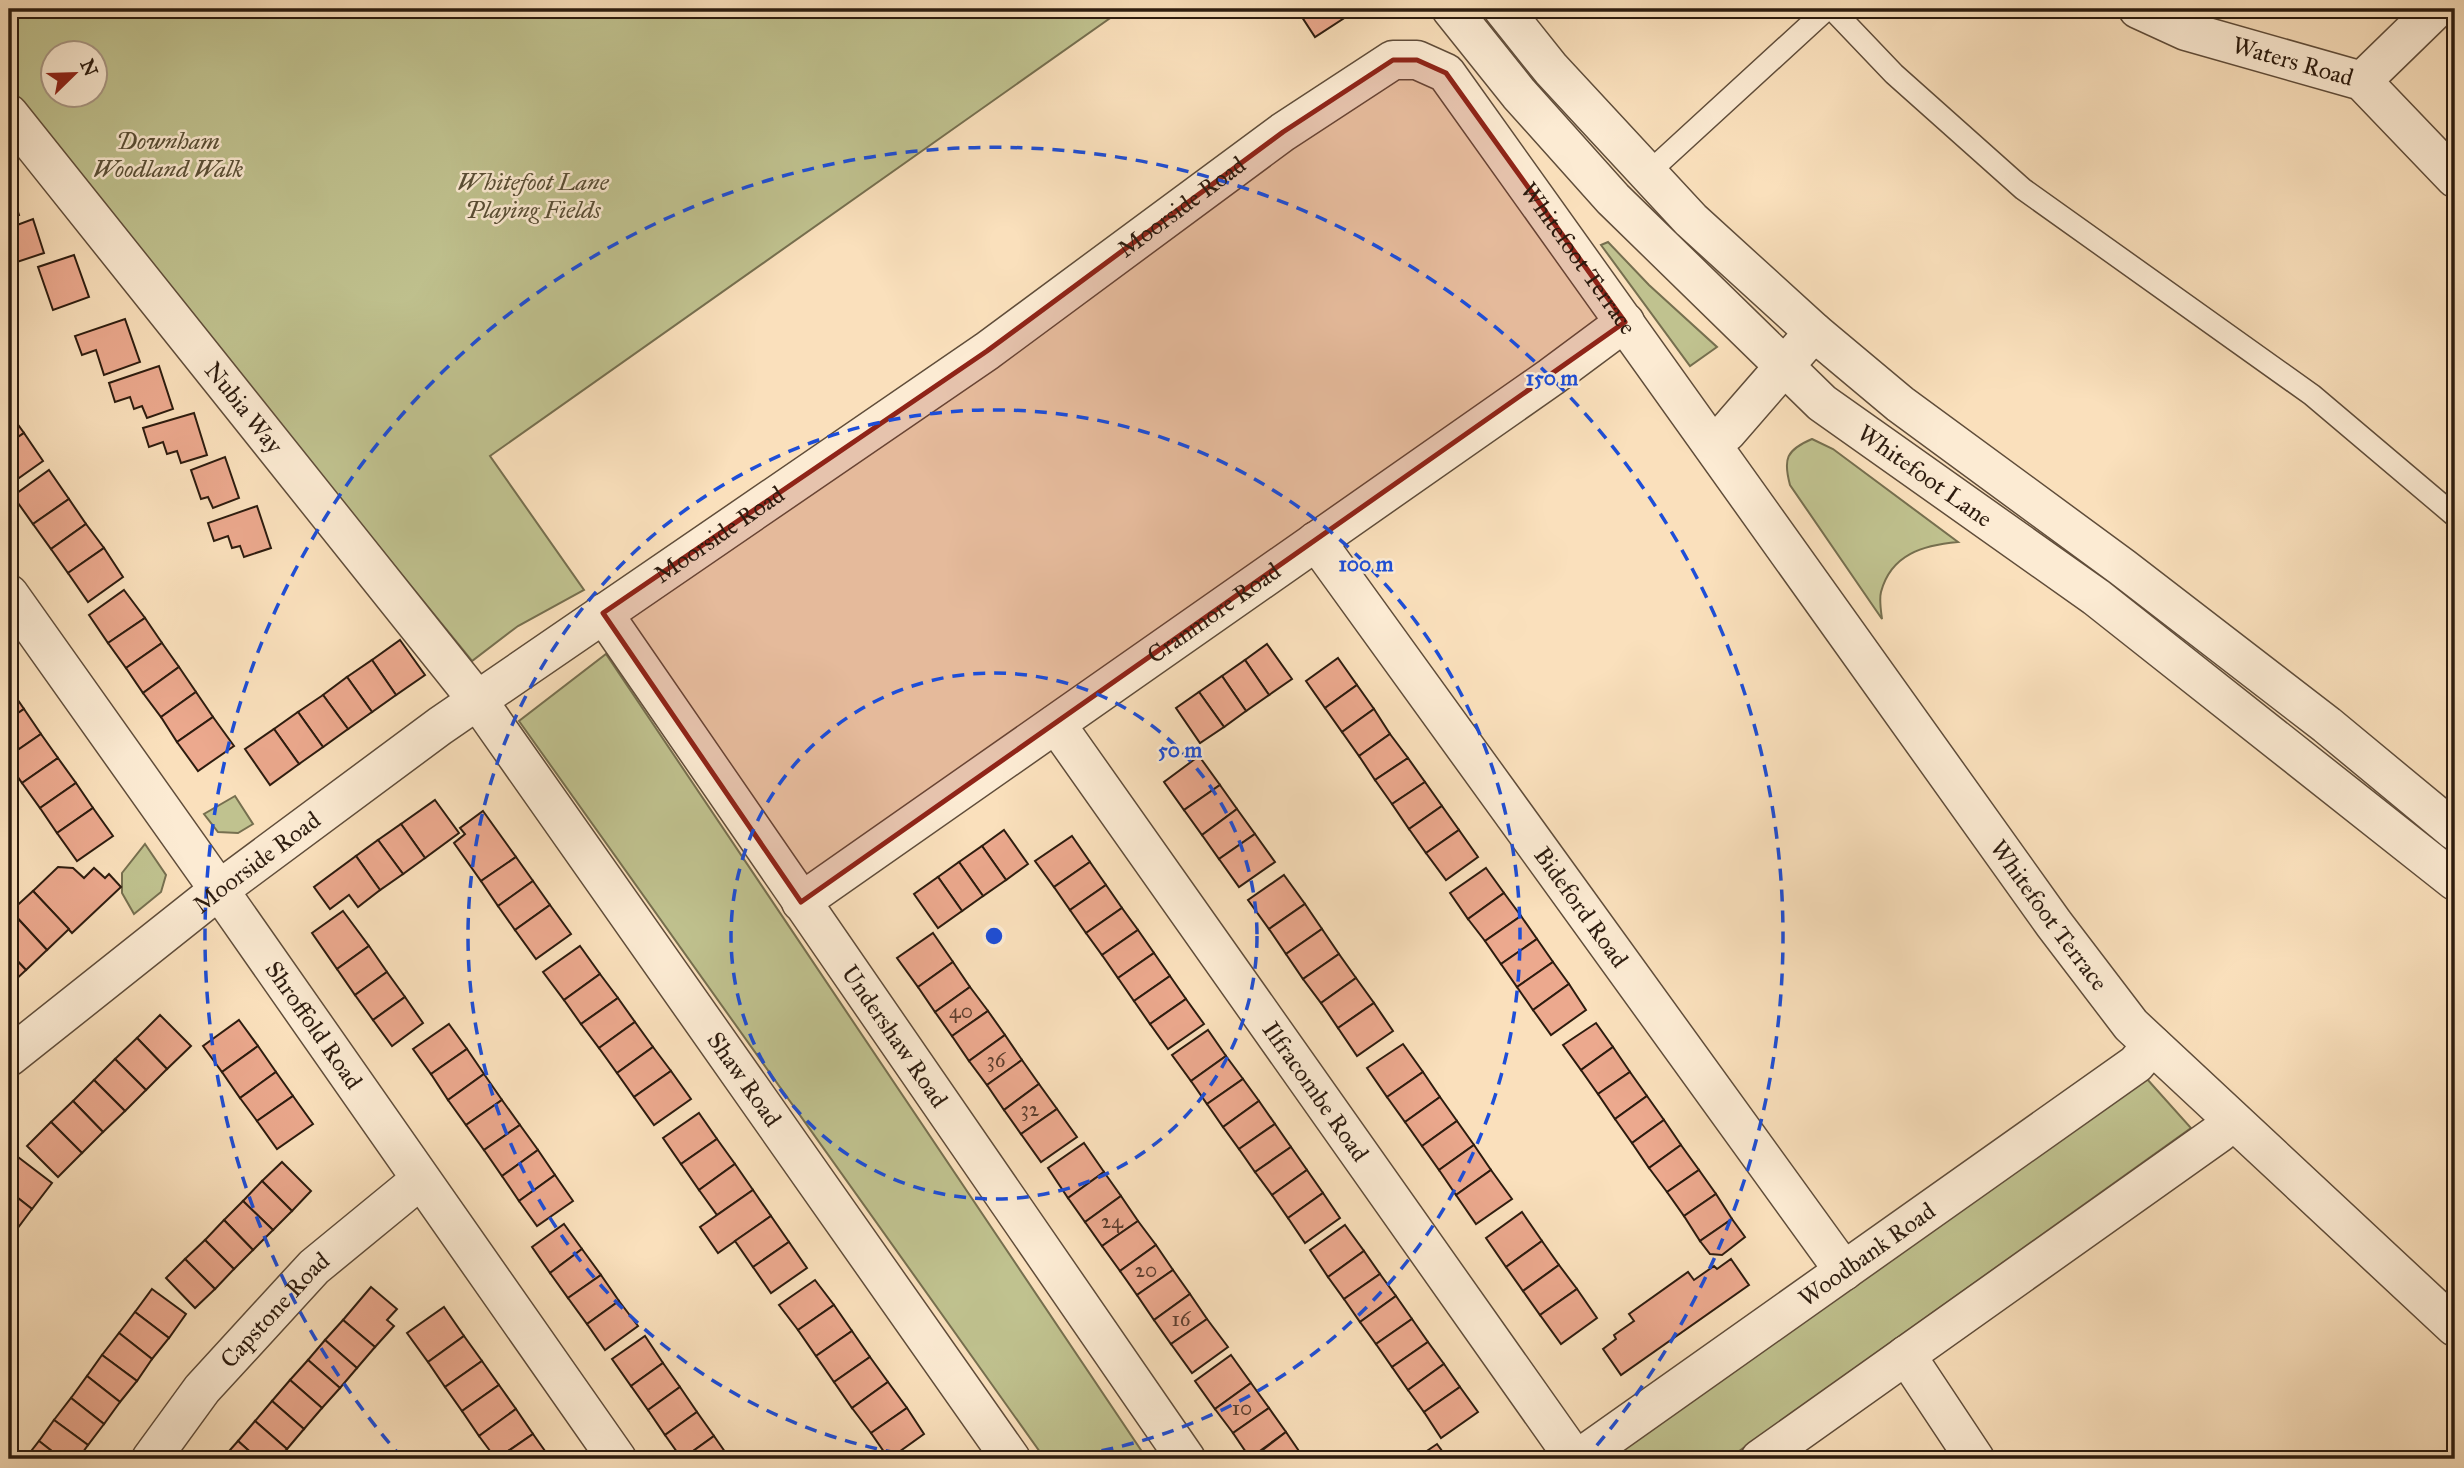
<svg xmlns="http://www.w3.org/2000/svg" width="2464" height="1468" font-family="'IM FELL Great Primer',serif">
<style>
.green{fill:#c0c28f;stroke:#766f4f;stroke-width:2;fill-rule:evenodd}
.building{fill:#eca98e;stroke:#2d1c0f;stroke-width:2}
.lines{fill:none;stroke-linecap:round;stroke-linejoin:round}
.service-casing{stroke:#604d3a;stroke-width:24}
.minor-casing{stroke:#604d3a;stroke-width:41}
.tertiary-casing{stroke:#604d3a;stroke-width:41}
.service{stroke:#fcebd3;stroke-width:21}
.minor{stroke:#fcebd3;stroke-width:38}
.tertiary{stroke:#fcebd3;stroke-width:38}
.marked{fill:#8f2418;fill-opacity:0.2;stroke:#8f2418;stroke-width:5;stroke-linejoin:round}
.ring{fill:none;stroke:#1d4ed8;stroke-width:3.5;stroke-dasharray:12 9}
.labels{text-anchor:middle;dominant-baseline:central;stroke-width:5;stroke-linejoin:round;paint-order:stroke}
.number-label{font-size:21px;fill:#5d3f2f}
.street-label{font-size:24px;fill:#2d1c0f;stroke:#fcebd3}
.park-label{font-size:24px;font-style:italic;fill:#594e35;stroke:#fcebd3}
.centre{fill:#1d4ed8;stroke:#fcebd3;stroke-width:3.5}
.ring-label{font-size:21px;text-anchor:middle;font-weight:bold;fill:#1d4ed8;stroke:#fcebd3;stroke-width:5;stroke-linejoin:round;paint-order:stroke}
</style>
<rect width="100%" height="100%" fill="#fae0bc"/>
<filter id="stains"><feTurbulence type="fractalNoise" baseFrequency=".00286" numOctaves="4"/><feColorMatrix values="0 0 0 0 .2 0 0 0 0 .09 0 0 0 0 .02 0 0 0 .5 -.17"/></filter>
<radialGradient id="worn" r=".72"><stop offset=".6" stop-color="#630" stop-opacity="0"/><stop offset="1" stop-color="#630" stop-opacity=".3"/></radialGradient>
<g class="green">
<path d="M9,9H1123L490,456L584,590L518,626L472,661L9,92ZM52,52H94V94H52Z"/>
<path d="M1608,242L1649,285L1717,347L1690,366L1601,245Z"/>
<path d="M1812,439L1833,449L1958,542C1924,545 1891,554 1881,592C1879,600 1881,611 1882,619L1790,485C1783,459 1786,450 1812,439Z"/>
<path d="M606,654L1147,1459H1045L519,721Z"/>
<path d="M235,796L253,824L238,833L218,832L204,814Z"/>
<path d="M145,844L166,875L161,892L134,914L122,893V873Z"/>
<path d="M2147,1079L2191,1128L1728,1459H1608Z"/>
</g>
<g class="building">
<path d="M1301,9H1349L1352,13L1315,37L1298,11Z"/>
<path d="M9,182L19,215L9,218Z"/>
<path d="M33,219L44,253L17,262L9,239V228Z"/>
<path d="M74,255L89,297L53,310L38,267Z"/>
<path d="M125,319L140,362L104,375L96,350L82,355L75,336Z"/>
<path d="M159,366L173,409L147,418L142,406L134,409L130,397L115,402L109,383Z"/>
<path d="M9,412L24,433L9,443Z"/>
<path d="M194,413L207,455L181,463L177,451L167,454L163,442L149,447L143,428Z"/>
<path d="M24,433L43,461L9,485V443Z"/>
<path d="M225,457L239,498L213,508L208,497L201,499L191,470Z"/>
<path d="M49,470L69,499L33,524L13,496Z"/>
<path d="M69,499L86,524L51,549L33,524Z"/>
<path d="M257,506L271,548L244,557L240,546L232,548L228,536L214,541L208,523Z"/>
<path d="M86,524L104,548L68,573L51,549Z"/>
<path d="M104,548L123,577L88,602L68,573Z"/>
<path d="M124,590L145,618L108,643L89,615Z"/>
<path d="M145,618L162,643L126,668L108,643Z"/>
<path d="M400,640L425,675L396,695L372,660Z"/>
<path d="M162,643L179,667L143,693L126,668Z"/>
<path d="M1267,644L1292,679L1269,695L1245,660Z"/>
<path d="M1338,658L1357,685L1325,708L1306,681Z"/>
<path d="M372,660L396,695L372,712L347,677Z"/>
<path d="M1245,660L1269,695L1246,711L1222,676Z"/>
<path d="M179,667L196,692L161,717L143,693Z"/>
<path d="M1222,676L1246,711L1224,727L1199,692Z"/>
<path d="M347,677L372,712L348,729L323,695Z"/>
<path d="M1357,685L1374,709L1342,732L1325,708Z"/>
<path d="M9,687L24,709L9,719Z"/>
<path d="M196,692L213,717L177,742L161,717Z"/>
<path d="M1199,692L1224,727L1200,743L1176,708Z"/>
<path d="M323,695L348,729L323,747L298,712Z"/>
<path d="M24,709L41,734L9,756V719Z"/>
<path d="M1374,709L1390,734L1359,756L1342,732Z"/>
<path d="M298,712L323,747L299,764L274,729Z"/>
<path d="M213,717L234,746L198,771L177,742Z"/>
<path d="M274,729L299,764L270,785L245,749Z"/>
<path d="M41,734L58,758L22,783L9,764V756Z"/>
<path d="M1390,734L1408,758L1375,780L1359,756Z"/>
<path d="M1199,756L1220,785L1184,810L1164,782Z"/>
<path d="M58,758L76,783L40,808L22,783Z"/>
<path d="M1408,758L1425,782L1392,804L1375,780Z"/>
<path d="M1425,782L1442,806L1409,829L1392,804Z"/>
<path d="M76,783L93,808L57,833L40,808Z"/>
<path d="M1220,785L1237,809L1202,835L1184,810Z"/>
<path d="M435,800L459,833L425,858L401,824Z"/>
<path d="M1442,806L1459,830L1426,853L1409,829Z"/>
<path d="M93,808L113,836L77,861L57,833Z"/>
<path d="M1237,809L1255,834L1219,859L1202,835Z"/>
<path d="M483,811L516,857L481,881L454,843L465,834L460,828Z"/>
<path d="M401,824L425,858L403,874L378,840Z"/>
<path d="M1004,830L1028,864L1006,880L982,846Z"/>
<path d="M1459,830L1478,857L1446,880L1426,853Z"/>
<path d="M1255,834L1275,862L1239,887L1219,859Z"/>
<path d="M1072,836L1090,862L1054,887L1035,861Z"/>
<path d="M378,840L403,874L380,890L356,856Z"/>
<path d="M982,846L1006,880L983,896L959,862Z"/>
<path d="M356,856L380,890L358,907L349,895L330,909L314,887Z"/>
<path d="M516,857L533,881L498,906L481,881Z"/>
<path d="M959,862L983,896L962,911L938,877Z"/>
<path d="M1090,862L1106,885L1070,910L1054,887Z"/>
<path d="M58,867L73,868L84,878L94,868L105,878L109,874L121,887L72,933L33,891Z"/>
<path d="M1486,868L1504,893L1468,919L1450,893Z"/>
<path d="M1284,875L1305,904L1269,929L1248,900Z"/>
<path d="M938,877L962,911L938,928L914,894Z"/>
<path d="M533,881L550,905L515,930L498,906Z"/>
<path d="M1106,885L1122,908L1086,933L1070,910Z"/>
<path d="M33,891L69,929L47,950L11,911Z"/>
<path d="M1504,893L1521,916L1485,941L1468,919Z"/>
<path d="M1305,904L1322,929L1286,954L1269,929Z"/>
<path d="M550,905L571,934L536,959L515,930Z"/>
<path d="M1122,908L1138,930L1102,955L1086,933Z"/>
<path d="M9,909L47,950L26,970L9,952Z"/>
<path d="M343,911L369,946L337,969L312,933Z"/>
<path d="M1521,916L1537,939L1501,964L1485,941Z"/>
<path d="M1322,929L1339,954L1303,979L1286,954Z"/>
<path d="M1138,930L1154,953L1118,978L1102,955Z"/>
<path d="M933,933L953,962L918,987L897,958Z"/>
<path d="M1537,939L1553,962L1517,987L1501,964Z"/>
<path d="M369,946L387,972L355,995L337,969Z"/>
<path d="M580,946L600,974L564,1000L543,972Z"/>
<path d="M9,952L26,970L9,986Z"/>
<path d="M1154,953L1170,976L1134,1001L1118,978Z"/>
<path d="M1339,954L1356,978L1321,1003L1303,979Z"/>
<path d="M953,962L970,987L935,1012L918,987Z"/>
<path d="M1553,962L1569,984L1533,1010L1517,987Z"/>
<path d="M387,972L405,997L373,1020L355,995Z"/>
<path d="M600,974L618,998L581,1024L564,1000Z"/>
<path d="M1170,976L1186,999L1150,1024L1134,1001Z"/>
<path d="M1356,978L1374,1003L1338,1028L1321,1003Z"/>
<path d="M1569,984L1586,1010L1551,1035L1533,1010Z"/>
<path d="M970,987L988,1011L952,1036L935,1012Z"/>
<path d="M405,997L423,1023L392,1046L373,1020Z"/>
<path d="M618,998L635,1022L599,1048L581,1024Z"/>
<path d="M1186,999L1204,1024L1168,1049L1150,1024Z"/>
<path d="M1374,1003L1393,1031L1357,1056L1338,1028Z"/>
<path d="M988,1011L1005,1035L969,1061L952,1036Z"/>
<path d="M160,1015L191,1046L167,1069L137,1038Z"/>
<path d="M239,1020L258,1046L222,1072L203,1046Z"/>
<path d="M635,1022L653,1047L617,1073L599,1048Z"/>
<path d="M1596,1023L1613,1047L1581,1070L1563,1045Z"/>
<path d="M449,1024L467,1049L431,1074L413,1049Z"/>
<path d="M1208,1030L1226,1056L1191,1081L1172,1055Z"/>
<path d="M1005,1035L1022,1060L987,1085L969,1061Z"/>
<path d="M137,1038L167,1069L146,1090L115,1059Z"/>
<path d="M1403,1044L1423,1072L1387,1097L1367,1068Z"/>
<path d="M258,1046L276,1072L240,1098L222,1072Z"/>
<path d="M653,1047L671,1071L634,1097L617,1073Z"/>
<path d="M1613,1047L1630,1072L1598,1094L1581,1070Z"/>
<path d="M467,1049L484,1074L448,1100L431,1074Z"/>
<path d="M1226,1056L1243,1079L1207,1104L1191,1081Z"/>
<path d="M115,1059L146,1090L125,1111L94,1080Z"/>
<path d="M1022,1060L1039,1084L1004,1110L987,1085Z"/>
<path d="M671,1071L691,1099L654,1125L634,1097Z"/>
<path d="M276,1072L293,1096L257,1121L240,1098Z"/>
<path d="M1423,1072L1440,1097L1405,1122L1387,1097Z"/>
<path d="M1630,1072L1647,1096L1615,1119L1598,1094Z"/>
<path d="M484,1074L502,1100L466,1125L448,1100Z"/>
<path d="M1243,1079L1259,1101L1223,1127L1207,1104Z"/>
<path d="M94,1080L125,1111L103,1132L73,1101Z"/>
<path d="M1039,1084L1057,1109L1021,1134L1004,1110Z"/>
<path d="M293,1096L313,1124L277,1149L257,1121Z"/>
<path d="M1647,1096L1664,1120L1632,1143L1615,1119Z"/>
<path d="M1440,1097L1457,1121L1422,1146L1405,1122Z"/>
<path d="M502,1100L520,1125L484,1150L466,1125Z"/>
<path d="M73,1101L103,1132L82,1153L51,1122Z"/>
<path d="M1259,1101L1275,1124L1239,1149L1223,1127Z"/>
<path d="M1057,1109L1077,1137L1041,1162L1021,1134Z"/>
<path d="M699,1113L717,1139L681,1164L663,1138Z"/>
<path d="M1664,1120L1681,1145L1649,1168L1632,1143Z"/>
<path d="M1457,1121L1474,1145L1439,1170L1422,1146Z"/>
<path d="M51,1122L82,1153L58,1177L27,1146Z"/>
<path d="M1275,1124L1291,1147L1255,1172L1239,1149Z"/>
<path d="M520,1125L538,1150L502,1176L484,1150Z"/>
<path d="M717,1139L735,1164L699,1190L681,1164Z"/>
<path d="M1084,1143L1104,1172L1068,1198L1048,1168Z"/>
<path d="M1474,1145L1491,1170L1456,1195L1439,1170Z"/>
<path d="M1681,1145L1699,1170L1667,1192L1649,1168Z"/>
<path d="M1291,1147L1307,1170L1272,1195L1255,1172Z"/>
<path d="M538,1150L555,1175L519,1201L502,1176Z"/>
<path d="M18,1157L52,1183L32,1209L9,1191V1168Z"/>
<path d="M282,1162L311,1191L292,1211L262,1181Z"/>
<path d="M735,1164L753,1190L717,1215L699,1190Z"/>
<path d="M1307,1170L1323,1193L1288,1218L1272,1195Z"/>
<path d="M1491,1170L1512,1199L1476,1224L1456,1195Z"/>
<path d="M1699,1170L1716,1194L1684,1216L1667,1192Z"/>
<path d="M1104,1172L1121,1196L1085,1222L1068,1198Z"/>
<path d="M555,1175L573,1201L537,1226L519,1201Z"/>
<path d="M262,1181L292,1211L273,1230L243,1201Z"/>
<path d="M753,1190L771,1216L718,1253L700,1227Z"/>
<path d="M9,1191L32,1209L14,1233L9,1229Z"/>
<path d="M1323,1193L1340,1218L1305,1243L1288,1218Z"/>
<path d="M1716,1194L1732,1219L1700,1241L1684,1216Z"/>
<path d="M1121,1196L1138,1221L1102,1246L1085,1222Z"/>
<path d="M243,1201L273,1230L253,1250L224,1220Z"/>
<path d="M1522,1212L1542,1241L1506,1267L1486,1238Z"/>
<path d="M771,1216L789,1242L753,1267L735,1241Z"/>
<path d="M1732,1219L1745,1237L1722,1255L1710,1254L1700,1241Z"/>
<path d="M224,1220L253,1250L234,1269L205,1240Z"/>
<path d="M1138,1221L1156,1245L1120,1271L1102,1246Z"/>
<path d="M564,1224L582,1249L550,1273L532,1247Z"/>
<path d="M1345,1225L1364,1251L1328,1277L1310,1250Z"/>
<path d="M205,1240L234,1269L215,1289L185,1259Z"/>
<path d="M1542,1241L1559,1265L1523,1291L1506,1267Z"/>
<path d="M789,1242L807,1268L771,1293L753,1267Z"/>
<path d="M1156,1245L1173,1270L1137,1295L1120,1271Z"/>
<path d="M582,1249L601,1275L568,1298L550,1273Z"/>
<path d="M1364,1251L1380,1274L1344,1299L1328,1277Z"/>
<path d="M185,1259L215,1289L195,1308L166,1278Z"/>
<path d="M1731,1259L1749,1285L1621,1375L1603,1349L1616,1339L1614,1335L1634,1321L1629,1314L1688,1272L1694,1280L1714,1266L1717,1269Z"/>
<path d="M1559,1265L1577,1289L1540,1315L1523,1291Z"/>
<path d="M1173,1270L1190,1294L1154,1320L1137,1295Z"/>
<path d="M1380,1274L1396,1296L1360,1322L1344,1299Z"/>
<path d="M601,1275L619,1301L587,1324L568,1298Z"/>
<path d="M815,1280L834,1305L798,1330L779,1305Z"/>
<path d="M371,1287L397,1309L387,1320L394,1326L375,1347L343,1320Z"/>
<path d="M152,1289L186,1314L169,1338L135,1312Z"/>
<path d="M1577,1289L1597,1318L1561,1344L1540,1315Z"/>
<path d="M1190,1294L1207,1319L1171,1344L1154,1320Z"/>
<path d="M1396,1296L1412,1319L1376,1344L1360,1322Z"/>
<path d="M619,1301L638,1326L605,1350L587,1324Z"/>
<path d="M834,1305L852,1331L816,1356L798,1330Z"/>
<path d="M444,1307L464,1336L428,1362L407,1333Z"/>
<path d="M135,1312L169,1338L152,1359L119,1333Z"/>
<path d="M1207,1319L1228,1347L1192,1373L1171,1344Z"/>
<path d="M1412,1319L1428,1342L1392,1367L1376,1344Z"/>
<path d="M343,1320L375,1347L357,1368L325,1340Z"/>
<path d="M852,1331L870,1357L834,1382L816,1356Z"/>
<path d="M119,1333L152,1359L137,1381L102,1355Z"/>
<path d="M464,1336L482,1361L445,1387L428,1362Z"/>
<path d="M645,1336L663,1363L631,1386L612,1359Z"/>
<path d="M325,1340L357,1368L340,1388L308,1360Z"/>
<path d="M1428,1342L1444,1364L1408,1390L1392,1367Z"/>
<path d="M102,1355L137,1381L120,1402L87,1376Z"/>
<path d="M1231,1355L1251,1383L1215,1409L1195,1381Z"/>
<path d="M870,1357L888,1382L852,1408L834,1382Z"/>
<path d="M308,1360L340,1388L322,1408L290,1380Z"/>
<path d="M482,1361L499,1385L462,1411L445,1387Z"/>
<path d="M663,1363L680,1387L648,1410L631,1386Z"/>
<path d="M1444,1364L1460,1387L1424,1412L1408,1390Z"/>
<path d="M87,1376L120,1402L104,1424L71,1398Z"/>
<path d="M290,1380L322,1408L304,1429L272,1401Z"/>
<path d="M888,1382L907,1408L871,1433L852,1408Z"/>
<path d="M1251,1383L1269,1408L1233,1433L1215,1409Z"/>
<path d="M499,1385L516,1409L479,1436L462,1411Z"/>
<path d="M680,1387L697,1412L665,1435L648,1410Z"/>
<path d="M1460,1387L1478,1412L1441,1438L1424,1412Z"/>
<path d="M71,1398L104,1424L88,1445L54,1420Z"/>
<path d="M272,1401L304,1429L287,1449L255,1421Z"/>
<path d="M907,1408L924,1434L889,1459L871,1433Z"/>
<path d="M1269,1408L1286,1432L1250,1458L1233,1433Z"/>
<path d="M516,1409L533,1434L496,1459L479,1436Z"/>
<path d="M697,1412L714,1436L682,1459L665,1435Z"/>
<path d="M54,1420L88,1445L78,1459H62L39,1441Z"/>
<path d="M255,1421L287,1449L278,1459H258L238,1441Z"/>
<path d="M1286,1432L1303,1457L1300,1459H1251Z"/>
<path d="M533,1434L550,1458L497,1459Z"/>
<path d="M714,1436L730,1459H682Z"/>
<path d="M39,1441L62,1459H25Z"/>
<path d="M238,1441L258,1459H222Z"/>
<path d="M1437,1444L1448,1459H1415Z"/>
</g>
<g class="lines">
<defs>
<g id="service">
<path d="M1832,9L1894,74L2023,189L2312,395L2455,516"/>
<path d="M1647,174L1827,9"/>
</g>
<g id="minor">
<path id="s1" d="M2138,9L2186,31L2362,81L2455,178"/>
<path d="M2362,81L2436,9"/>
<path id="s2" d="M9,114L478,701L1011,1459"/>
<path d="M1711,443L1727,432L1814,332"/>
<path id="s3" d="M1316,541L1844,1271"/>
<path id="s4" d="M9,594L219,890L617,1459"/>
<path id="s5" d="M603,613L1186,1459"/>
<path id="s6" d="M1056,724L1575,1459"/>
<path id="s7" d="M801,902L1551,377L1625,322"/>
<path id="s8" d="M9,1057L219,890L440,726L987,351L1283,132L1393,60H1417L1446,73L2054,924L2131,1025L2455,1327"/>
<path d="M1906,1355L1975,1459"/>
<path id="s9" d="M151,1459L202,1389L314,1267L420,1180"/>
<path id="s10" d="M1578,1459L2136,1064L2152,1045"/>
<path d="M1760,1459L2219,1133L2232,1120"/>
</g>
<g id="tertiary">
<path id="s11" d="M1451,9L1519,94L1613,199L1822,403L2096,597L2455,881"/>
<path d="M1503,9L1551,69L1691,220L1814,332L1900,404L2122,567L2327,725L2455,831"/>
</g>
</defs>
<use href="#service" class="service-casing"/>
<use href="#minor" class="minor-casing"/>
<use href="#tertiary" class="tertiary-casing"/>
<use href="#service" class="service"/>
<use href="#minor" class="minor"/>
<use href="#tertiary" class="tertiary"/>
</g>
<path class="marked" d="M1393,60H1417L1446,73L1625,322L801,902L603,613L987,351L1283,132Z"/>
<g class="ring">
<circle cx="994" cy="936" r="263"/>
<path d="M939 1459A526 526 0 1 1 1049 1459"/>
<path d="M403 1459A789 789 0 1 1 1585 1459"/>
</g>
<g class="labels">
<g class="number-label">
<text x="961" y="1011">40</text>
<text x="996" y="1060">36</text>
<text x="1030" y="1109">32</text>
<text x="1112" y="1221">24</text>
<text x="1146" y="1270">20</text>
<text x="1181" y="1319">16</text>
<text x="1242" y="1408">10</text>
</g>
<g class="street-label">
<text stroke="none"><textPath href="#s1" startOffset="164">Waters Road</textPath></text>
<text stroke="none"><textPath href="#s8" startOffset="1449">Moorside Road</textPath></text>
<text stroke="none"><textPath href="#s8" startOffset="1990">Whitefoot Terrace</textPath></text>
<text stroke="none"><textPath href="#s2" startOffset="376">Nubia Way</textPath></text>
<text stroke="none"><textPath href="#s11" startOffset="668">Whitefoot Lane</textPath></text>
<text stroke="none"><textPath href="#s8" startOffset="882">Moorside Road</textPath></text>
<text stroke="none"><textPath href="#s7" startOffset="504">Cranmore Road</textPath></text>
<text stroke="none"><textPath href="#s8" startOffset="315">Moorside Road</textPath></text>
<text stroke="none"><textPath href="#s3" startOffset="452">Bideford Road</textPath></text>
<text stroke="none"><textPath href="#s8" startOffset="2798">Whitefoot Terrace</textPath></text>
<text stroke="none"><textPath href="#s4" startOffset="528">Shroffold Road</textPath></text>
<text stroke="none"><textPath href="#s5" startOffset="514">Undershaw Road</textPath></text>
<text stroke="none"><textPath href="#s2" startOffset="1214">Shaw Road</textPath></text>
<text stroke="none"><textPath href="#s6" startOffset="450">Ilfracombe Road</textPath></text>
<text stroke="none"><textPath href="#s10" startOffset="354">Woodbank Road</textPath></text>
<text stroke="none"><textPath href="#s9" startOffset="194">Capstone Road</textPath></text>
</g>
<g class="park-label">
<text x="168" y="141">Downham<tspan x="168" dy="28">Woodland Walk</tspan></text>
<text x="533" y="182">Whitefoot Lane<tspan x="533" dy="28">Playing Fields</tspan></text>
</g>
</g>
<circle cx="994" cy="936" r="10" class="centre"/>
<g class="ring-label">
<text x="1552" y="385">150 m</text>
<text x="1366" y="571">100 m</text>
<text x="1180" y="757">50 m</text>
</g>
<rect width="2464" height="1468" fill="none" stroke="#fae0bc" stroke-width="35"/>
<rect x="10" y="10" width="2443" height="1447" fill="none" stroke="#2d1c0f" stroke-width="3.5"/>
<rect x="18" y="18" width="2429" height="1433" fill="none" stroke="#2d1c0f" stroke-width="2"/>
<g transform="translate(74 74) rotate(67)"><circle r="33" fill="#fcebd3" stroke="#a99885" stroke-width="2"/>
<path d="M0-5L12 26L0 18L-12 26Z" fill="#8f2418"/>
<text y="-10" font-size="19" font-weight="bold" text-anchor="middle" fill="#2d1c0f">N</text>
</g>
<rect width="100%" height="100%" filter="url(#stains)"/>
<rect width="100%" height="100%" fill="url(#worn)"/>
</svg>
